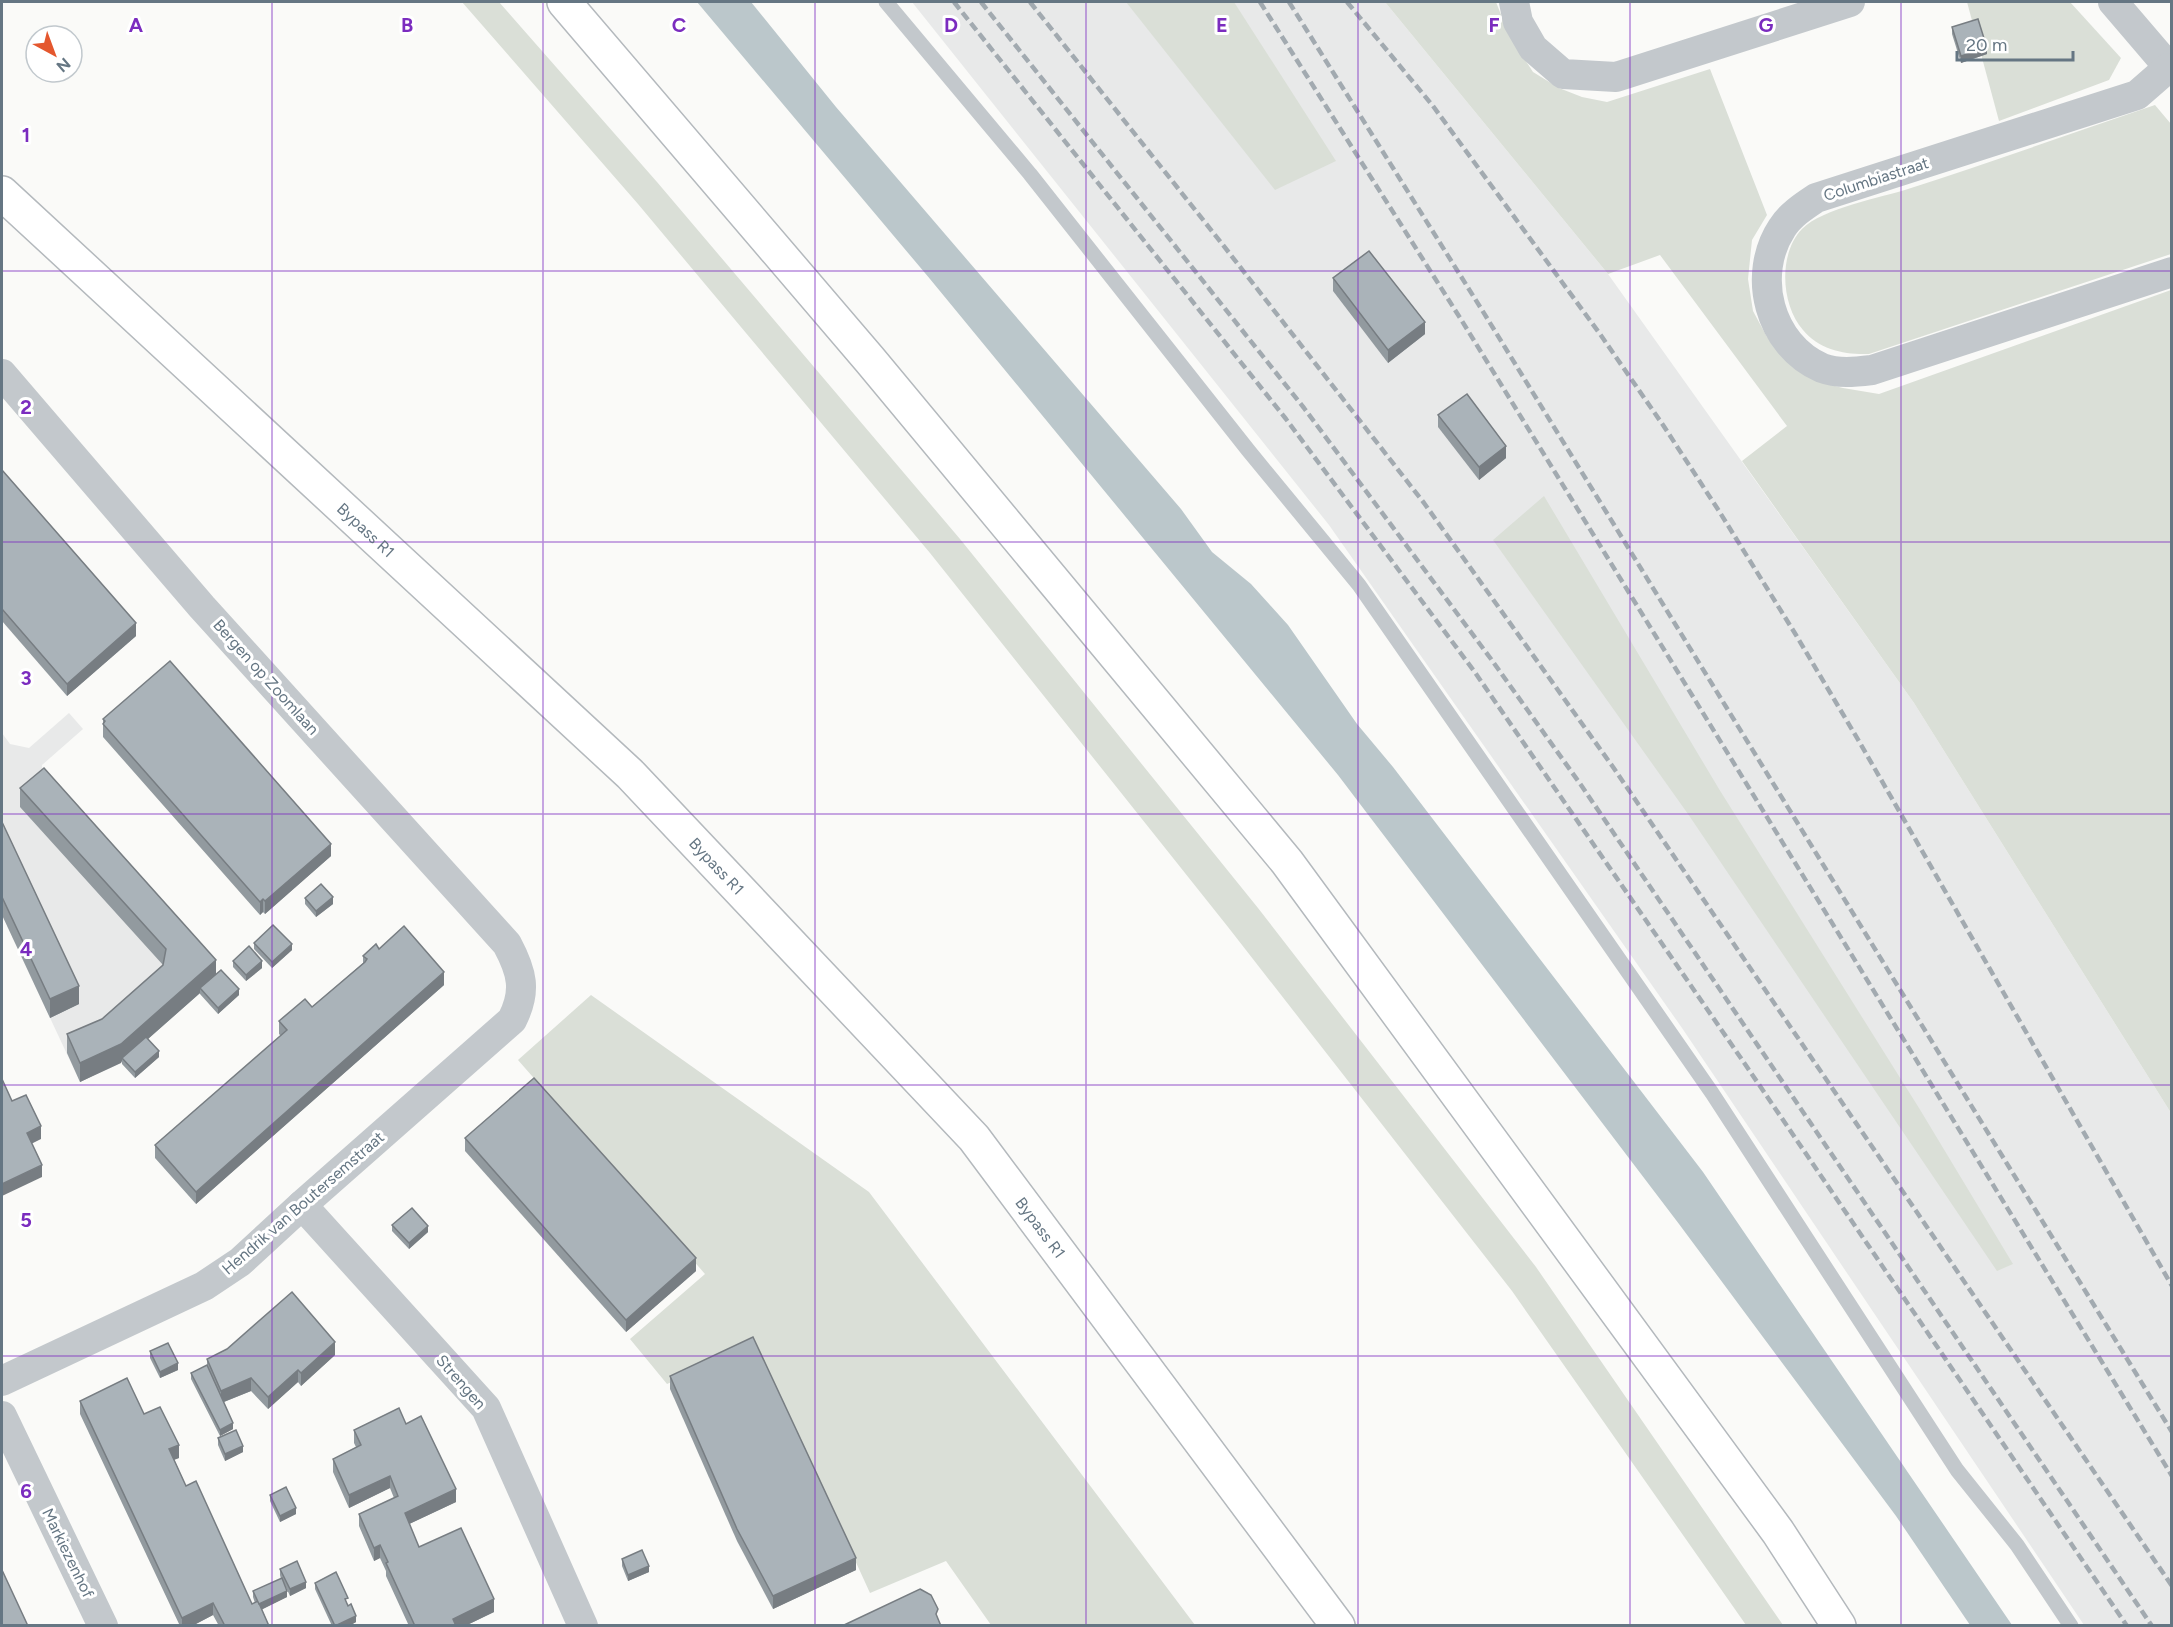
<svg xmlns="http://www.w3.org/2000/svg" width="2173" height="1627" font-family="Figtree,sans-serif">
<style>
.built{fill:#e8e9e9}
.green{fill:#dadfd7}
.water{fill:#bbc7cb}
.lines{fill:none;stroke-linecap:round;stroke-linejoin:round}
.motorway-casing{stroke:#b4b9bd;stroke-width:36}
.service{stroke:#c3c8cc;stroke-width:15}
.minor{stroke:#c3c8cc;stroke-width:30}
.motorway{stroke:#fff;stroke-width:33}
.rail{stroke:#a2aab0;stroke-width:4.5;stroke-dasharray:9 4.5;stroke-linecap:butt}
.wall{fill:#929a9f}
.shaded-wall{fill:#777d82}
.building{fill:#aab3b9;stroke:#777d82;stroke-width:1.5}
.grid{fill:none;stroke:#7b2cbf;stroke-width:1.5;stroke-opacity:0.55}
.labels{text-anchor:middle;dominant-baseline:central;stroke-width:6;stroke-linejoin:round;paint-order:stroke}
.street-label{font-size:16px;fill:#657683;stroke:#fff}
.grid-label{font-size:20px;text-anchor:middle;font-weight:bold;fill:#7b2cbf;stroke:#fff;stroke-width:6;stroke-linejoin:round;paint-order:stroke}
</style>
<rect width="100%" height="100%" fill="#fafaf8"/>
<g class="built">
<path d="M912,2H1385L1608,274L1914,703L2171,1113V1625H2084L1682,1028L1329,525Z"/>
<path d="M69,713L83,729L42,765L44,786L216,979L121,1063L80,1082L2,915V733L10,744L29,748Z"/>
</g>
<g class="green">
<path d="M462,2H499L657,182L960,539L1258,908L1536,1267L1783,1625H1746L1512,1291L1228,927L930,553L638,204Z"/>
<path d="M1126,2H1234L1336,161L1275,190Z"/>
<path d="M1385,2H1496L1509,35L1533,72L1559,88L1582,97L1607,102L1710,69L1767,215L1752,240L1748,279L1753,311L1767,337L1827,384L1843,388L1879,394L2171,290V1113L1914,703L1742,461L1787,426L1660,255L1608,274Z"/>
<path d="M1967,2H2070L2121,58L2109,80L1999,121Z"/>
<path d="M2155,105L2171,124V254L1869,354C1846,355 1819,350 1803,330C1781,305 1778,254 1802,229C1823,208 1880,198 1908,189C1991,162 2073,133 2155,105Z"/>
<path d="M1544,496L1719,789L1919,1108L2013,1264L1997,1271L1688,814L1493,540Z"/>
<path d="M591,995L869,1192L1195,1625H991L946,1561L870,1593L757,1346L667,1384L630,1339L705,1274L518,1060Z"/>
</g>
<path class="water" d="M697,2H751L836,107L1181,509L1212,552L1251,584L1288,625L1357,724L1393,767L1703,1172L2012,1625H1970L1896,1516L1679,1224L1338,775L930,279Z"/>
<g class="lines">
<defs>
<g id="motorway">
<path d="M564,2L870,360L1287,862L1778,1532L1839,1626"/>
<path id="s1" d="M2,193L630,774L974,1138L1338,1626"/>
</g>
</defs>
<use href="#motorway" class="motorway-casing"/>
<path class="service" d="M886,2L1030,174L1248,450L1359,585L1712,1093L1957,1470L2017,1545L2071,1626"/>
<g class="minor">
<path d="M1514,2L1518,22L1533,48L1563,74L1616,77L1850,2"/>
<path d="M2113,2L2172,71"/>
<path d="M2168,68L2137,95L1816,198C1804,206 1790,215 1782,228C1751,275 1769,345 1822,368C1838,374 1855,372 1872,370L2172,272"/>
<path d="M2,374L202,607L507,944C522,972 527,991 512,1020L302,1205L240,1262L204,1286L2,1381"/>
<path d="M302,1205L486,1408L583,1626"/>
<path d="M2,1416L103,1626"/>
</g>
<use href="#motorway" class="motorway"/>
<g class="rail">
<path d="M954,2L1286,419L1474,671L1747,1067L2127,1626"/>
<path d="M981,2L1304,408L1491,659L1581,785L2152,1626"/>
<path d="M1030,2L1223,245L1424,503L1613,767L2172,1586"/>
<path d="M1260,2L1462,321L2172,1476"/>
<path d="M1289,2L1482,310L2172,1432"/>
<path d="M1347,2L1433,106L1600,334L1663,425L1719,511L1796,635L1860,743L2172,1286"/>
</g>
</g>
<g class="wall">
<path d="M1952,27L1987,54L1961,63L1952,34Z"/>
<path d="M1333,278L1425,334L1388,363L1333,291Z"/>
<path d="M1438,415L1506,458L1479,480L1438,427Z"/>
<path d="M2,470L136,636L67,696L2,621Z"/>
<path d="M103,719L331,856L265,914L263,912L260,915L103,737Z"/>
<path d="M20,788L216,974L239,995L218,1014L200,994V993L148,1039L159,1057L135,1078L122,1064V1061L80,1082L67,1053V1034L102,1019L163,965L20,807Z"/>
<path d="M2,822L79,1004L50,1018L2,915Z"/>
<path d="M305,898L333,904L316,917L305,904Z"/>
<path d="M254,943L292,950L272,968L254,949Z"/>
<path d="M379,949L444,985L196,1204L155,1158V1145L281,1036L279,1034V1021L312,1007L363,963V956Z"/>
<path d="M233,961L262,968L246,981L233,967Z"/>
<path d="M465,1138L696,1271L626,1332L465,1151Z"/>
<path d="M392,1225L428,1232L409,1249L392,1231Z"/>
<path d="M150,1351L178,1370L160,1378L150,1358Z"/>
<path d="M335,1355L301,1386L298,1382L268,1409L251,1391L224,1402L233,1429L220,1436L191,1379V1373L207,1365V1359Z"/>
<path d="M670,1376L856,1570L773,1609L737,1541L670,1389Z"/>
<path d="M80,1401L144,1414L179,1458L174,1459L186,1486L252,1604L255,1603L253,1597V1591L281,1579L280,1575V1569L306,1588L290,1596L283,1581L287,1597L262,1609L269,1626H219L213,1615L192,1626H180L80,1414Z"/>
<path d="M406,1424L456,1502L409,1524L419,1547L494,1612L465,1626H409L386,1576V1571L380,1558L374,1561L359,1526V1514L394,1498L390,1488L349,1508L333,1472V1459L356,1447L354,1443V1430Z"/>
<path d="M218,1438L243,1452L225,1461L218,1445Z"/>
<path d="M270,1495L296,1514L280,1522L270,1501Z"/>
<path d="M622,1559L649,1572L628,1581L622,1566Z"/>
<path d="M315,1583L348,1604L356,1622L349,1626H332L315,1589Z"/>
</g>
<g class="shaded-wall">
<path d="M1987,48V54L1961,63V56Z"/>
<path d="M1425,322V334L1388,363V350Z"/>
<path d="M1506,446V458L1479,480V467Z"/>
<path d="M136,623V636L67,696V684Z"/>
<path d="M331,844V856L265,914V901Z"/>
<path d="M333,897V904L316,917V911Z"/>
<path d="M263,899V912L260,915V902Z"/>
<path d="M292,944V950L272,968V962Z"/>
<path d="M216,960V979L200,988V993L124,1060L122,1058V1061L121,1063L80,1082V1063Z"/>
<path d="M262,961V968L246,981V975Z"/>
<path d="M444,972V985L196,1204V1192Z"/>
<path d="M79,986V1004L50,1018V999Z"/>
<path d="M239,989V995L218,1014V1008Z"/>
<path d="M159,1051V1057L135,1078V1072Z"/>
<path d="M41,1126V1139L27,1146V1133Z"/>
<path d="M42,1165V1177L2,1196V1184Z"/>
<path d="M428,1226V1232L409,1249V1243Z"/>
<path d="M696,1258V1271L626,1332V1320Z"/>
<path d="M335,1342V1355L301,1386V1373Z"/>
<path d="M178,1363V1370L160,1378V1372Z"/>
<path d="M298,1370V1382L268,1409V1397Z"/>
<path d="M251,1378V1391L221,1403V1391Z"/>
<path d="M233,1423V1429L220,1436V1430Z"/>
<path d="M179,1445V1458L169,1462V1449Z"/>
<path d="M243,1446V1452L225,1461V1454Z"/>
<path d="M390,1476V1488L349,1508V1495Z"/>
<path d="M456,1489V1502L405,1526V1513Z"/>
<path d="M296,1508V1514L280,1522V1516Z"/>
<path d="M380,1545V1558L374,1561V1548Z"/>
<path d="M856,1558V1570L773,1609V1596Z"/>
<path d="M649,1566V1572L628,1581V1575Z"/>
<path d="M306,1582V1588L290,1596V1589Z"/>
<path d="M287,1591V1597L259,1611V1604Z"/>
<path d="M494,1599V1612L465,1626H453V1619Z"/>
<path d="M213,1603V1615L192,1626H182V1618Z"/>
<path d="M356,1616V1622L349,1626H335Z"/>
</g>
<g class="building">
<path d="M1978,19L1987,48L1961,56L1952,27Z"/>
<path d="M1369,251L1425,322L1388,350L1333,278Z"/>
<path d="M1467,394L1506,446L1479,467L1438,415Z"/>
<path d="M2,470L136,623L67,684L2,609Z"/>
<path d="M170,661L331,844L265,901L263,899L260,902L103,724L105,721L103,719Z"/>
<path d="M44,768L216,960L121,1044L80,1063L67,1034L102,1019L163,965L166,949L20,788Z"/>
<path d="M2,822L79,986L50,999L2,897Z"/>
<path d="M321,884L333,897L316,911L305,898Z"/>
<path d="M273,925L292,944L272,962L254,943Z"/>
<path d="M404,926L444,972L196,1192L155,1145L287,1030L279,1021L305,999L312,1007L365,962L367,959L363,956L376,944L379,949Z"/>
<path d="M249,946L262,961L246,975L233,961Z"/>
<path d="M221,970L239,989L218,1008L200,988Z"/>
<path d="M146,1037L159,1051L135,1072L122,1058Z"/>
<path d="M534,1078L696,1258L626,1320L465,1138Z"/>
<path d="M2,1079L12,1101L26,1095L41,1126L27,1133L42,1165L2,1184Z"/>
<path d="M412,1208L428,1226L409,1243L392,1225Z"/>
<path d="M292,1292L335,1342L301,1373L298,1370L268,1397L251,1378L221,1391L207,1359L227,1349Z"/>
<path d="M753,1337L856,1558L773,1596L737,1529L670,1376Z"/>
<path d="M168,1343L178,1363L160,1372L150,1351Z"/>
<path d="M207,1365L233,1423L220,1430L191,1373Z"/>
<path d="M127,1378L144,1414L160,1407L179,1445L169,1449L186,1486L196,1481L252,1604L258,1601L269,1626H225L213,1603L182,1618L80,1401Z"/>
<path d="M399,1408L406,1424L421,1416L456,1489L405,1513L419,1547L461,1528L494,1599L453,1619L456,1626H415L386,1563L388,1562L380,1545L374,1548L359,1514L398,1496L390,1476L349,1495L333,1459L361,1445L354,1430Z"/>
<path d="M236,1430L243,1446L225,1454L218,1438Z"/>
<path d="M286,1487L296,1508L280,1516L270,1495Z"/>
<path d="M642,1550L649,1566L628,1575L622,1559Z"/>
<path d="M297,1561L306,1582L290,1589L280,1569Z"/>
<path d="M2,1570L28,1626H2Z"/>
<path d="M336,1572L348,1598L345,1599L348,1606L351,1604L356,1616L335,1626L315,1583Z"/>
<path d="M282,1578L287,1591L259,1604L253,1591Z"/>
<path d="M920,1589L931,1595L938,1609L936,1614L941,1626H842Z"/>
</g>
<path class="grid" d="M272,2V1626M543,2V1626M815,2V1626M1086,2V1626M1358,2V1626M1630,2V1626M1901,2V1626M2,271H2172M2,542H2172M2,814H2172M2,1085H2172M2,1356H2172"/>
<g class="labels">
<g class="street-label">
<text transform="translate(1876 179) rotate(-18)">Columbiastraat</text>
<text stroke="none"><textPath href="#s1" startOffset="496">Bypass R1</textPath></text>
<text transform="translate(266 677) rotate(48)">Bergen op Zoomlaan</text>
<text stroke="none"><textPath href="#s1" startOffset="982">Bypass R1</textPath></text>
<text transform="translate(303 1203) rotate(-41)">Hendrik van Boutersemstraat</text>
<text stroke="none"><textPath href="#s1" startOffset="1468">Bypass R1</textPath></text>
<text transform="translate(461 1382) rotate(49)">Strengen</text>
<text transform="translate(68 1553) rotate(64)">Markiezenhof</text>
</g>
</g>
<g class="grid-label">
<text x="136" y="32">A</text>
<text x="407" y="32">B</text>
<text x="679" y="32">C</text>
<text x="951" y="32">D</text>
<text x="1222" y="32">E</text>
<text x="1494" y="32">F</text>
<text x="1766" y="32">G</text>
<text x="26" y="142">1</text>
<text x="26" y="414">2</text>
<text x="26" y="685">3</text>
<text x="26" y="956">4</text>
<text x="26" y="1227">5</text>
<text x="26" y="1498">6</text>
</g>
<rect width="2173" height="1627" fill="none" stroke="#657683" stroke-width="6"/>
<g transform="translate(54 54) rotate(139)"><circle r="28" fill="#ffffff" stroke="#c1c8cd" stroke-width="1.5"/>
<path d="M0-4.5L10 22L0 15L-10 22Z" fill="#e4572e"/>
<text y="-9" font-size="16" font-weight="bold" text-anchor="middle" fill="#657683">N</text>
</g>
<path d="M1957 51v9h116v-9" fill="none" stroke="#657683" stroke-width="3"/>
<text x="1966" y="51" font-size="18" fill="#657683" stroke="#ffffff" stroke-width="4.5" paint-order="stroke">20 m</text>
</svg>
